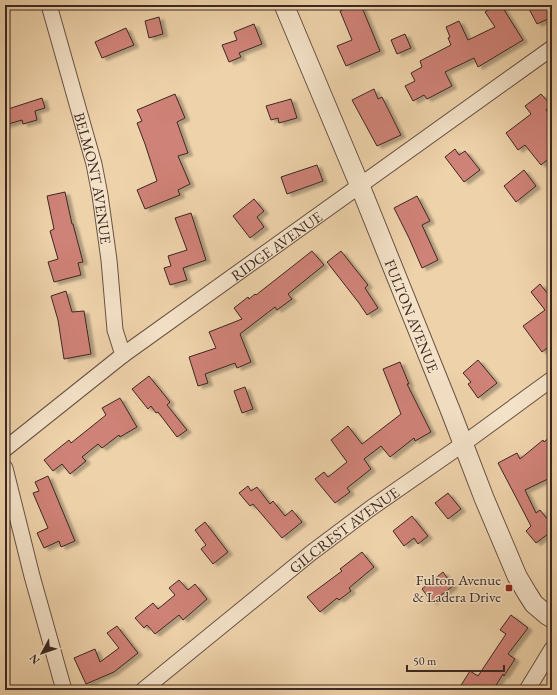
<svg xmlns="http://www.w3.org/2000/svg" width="557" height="695" font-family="'EB Garamond',serif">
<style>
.building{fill:#cf8277;stroke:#3b2822;filter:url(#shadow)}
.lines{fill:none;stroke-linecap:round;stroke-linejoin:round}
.minor-casing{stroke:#685244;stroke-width:17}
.tertiary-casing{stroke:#685244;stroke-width:21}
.minor{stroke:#f4e2c8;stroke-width:15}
.tertiary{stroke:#f4e2c8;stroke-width:19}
.poi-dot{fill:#8f2418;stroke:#f4e2c8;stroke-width:1.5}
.labels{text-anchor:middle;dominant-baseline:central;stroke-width:3;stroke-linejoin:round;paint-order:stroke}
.street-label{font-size:15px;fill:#3b2822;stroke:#f4e2c8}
.poi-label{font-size:15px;fill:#3b2822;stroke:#f4e2c8;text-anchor:end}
</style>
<defs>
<filter id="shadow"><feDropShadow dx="4.5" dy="2.5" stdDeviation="1" flood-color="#0004"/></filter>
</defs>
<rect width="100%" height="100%" fill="#eed2aa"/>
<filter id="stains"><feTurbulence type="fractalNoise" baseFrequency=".005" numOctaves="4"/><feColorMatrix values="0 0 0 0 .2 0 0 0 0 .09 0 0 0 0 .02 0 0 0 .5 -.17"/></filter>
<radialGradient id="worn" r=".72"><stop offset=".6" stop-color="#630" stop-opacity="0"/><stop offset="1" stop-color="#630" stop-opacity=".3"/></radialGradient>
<g class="building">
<path d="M354,5H361L380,51L346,66L337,46L352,40L340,11Z"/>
<path d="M497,5H501L523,40L478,67L474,58L445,72L452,86L427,99L424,95L413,101L405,86L415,81L411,73L422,67L420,61L451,45L448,38L450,37L446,27L459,21L468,40L495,27L485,12Z"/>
<path d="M527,5H552V17L537,24Z"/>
<path d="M159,17L163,34L149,38L145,21Z"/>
<path d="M254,24L262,44L239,53L241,57L229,62L222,45L237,40L234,32Z"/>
<path d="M126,28L134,45L102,58L95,42Z"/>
<path d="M405,34L411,48L397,54L391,40Z"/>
<path d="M374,89L378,99L382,97L401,135L377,146L352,100Z"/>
<path d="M175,94L185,118L177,122L188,153L178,156L190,184L178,190L180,195L145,209L137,190L157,181L145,144L137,123L142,121L137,110Z"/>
<path d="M541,94L551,105L546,110L552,118V156L541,165L525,145L518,150L506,133L531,114L525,106Z"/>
<path d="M42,98L45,108L35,111L37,120L23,124L22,120L5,125V110Z"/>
<path d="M291,99L297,118L279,123L278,118L271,120L266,106Z"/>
<path d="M455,149L459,155L465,151L480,170L464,182L445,157Z"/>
<path d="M317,165L323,181L287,194L281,177Z"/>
<path d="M524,170L536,186L516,202L504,186Z"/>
<path d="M65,192L72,224H73L83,262L78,263L81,275L54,282L48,262L58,259L50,231L54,229L47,196Z"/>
<path d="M417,196L430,221L422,225L438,260L422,268L409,238L394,208Z"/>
<path d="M254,199L264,211L257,217L264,227L250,238L233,216Z"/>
<path d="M191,213L206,260L183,268L187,280L170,285L164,268L171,266L168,256L187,250L175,218Z"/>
<path d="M312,251L324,265L288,294L292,299L277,310L275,307L240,334L251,362L237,368L235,363L205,374L208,383L198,386L189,357L216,348L209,332L242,319L234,308L248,297L249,299L255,294L256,295Z"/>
<path d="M341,251L368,285L365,288L378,308L367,315L359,303L327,262Z"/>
<path d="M540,284L552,299V344L542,352L523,326L545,310L531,292Z"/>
<path d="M66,291L72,312L84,311L91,354L64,359L58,320L51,296Z"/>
<path d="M478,360L497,383L478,398L468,384L471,382L463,373Z"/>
<path d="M400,362L409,384H407L431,432L415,441L414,438L390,457L381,446L364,459L371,469L347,488L350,492L335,503L315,479L324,472L328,477L347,462L331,440L348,426L362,444L401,414L383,369Z"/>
<path d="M149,376L170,402L167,405L187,430L177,437L158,412L156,413L151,406L148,409L132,389Z"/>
<path d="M245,387L253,409L242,413L234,391Z"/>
<path d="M120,398L137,427L120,437L119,435L102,448L98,444L82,457L86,461L70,474L62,464L53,471L44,460L69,440L71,443L106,415L102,408Z"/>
<path d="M552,435V477L525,490L536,513L540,510L552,525V531L536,543L526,531L531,526L498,463L517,453L520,459L543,440L544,442Z"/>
<path d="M48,476L75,541L61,547L59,541L44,548L37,533L48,528L33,493L39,491L35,482Z"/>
<path d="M248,486L251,491L257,487L270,504L273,501L285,516L292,510L302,522L282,538L253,504L250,506L239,493Z"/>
<path d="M448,493L461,509L448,519L435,503Z"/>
<path d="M412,516L428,536L418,544L414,538L404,546L393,531Z"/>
<path d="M205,522L228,552L213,564L201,549L206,545L195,530Z"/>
<path d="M362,552L374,567L349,588L351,591L339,600L337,598L320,612L307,597L342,571L340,569Z"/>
<path d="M443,572L453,586L432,602L422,589Z"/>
<path d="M179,580L188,590L195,584L207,599L183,620L179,615L155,634L147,625L144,628L135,618L153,603L158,609L175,595L169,588Z"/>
<path d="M511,615L528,628L508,654L515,659L504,676L503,674L493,690H458L470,671L478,676L506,634L500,630Z"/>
<path d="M117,626L138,653L114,672L86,684L74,658L95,649L100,662L119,648L107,633Z"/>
</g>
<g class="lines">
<defs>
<g id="minor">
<path id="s1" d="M49,5L94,164L100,195L109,260L115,330L123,355"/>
<path id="s2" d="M5,449L123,355L552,48"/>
<path d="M5,468L32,576L64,690"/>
<path id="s3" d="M143,690L311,553L371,508L463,444L552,379"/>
<path d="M527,690L552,649"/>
</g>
<g id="tertiary">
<path id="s4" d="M284,5L360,186L451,412L484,498L517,576L527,593L534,604L547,615L552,618"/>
</g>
</defs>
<use href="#minor" class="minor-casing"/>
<use href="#tertiary" class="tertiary-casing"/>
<use href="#minor" class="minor"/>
<use href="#tertiary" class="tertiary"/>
</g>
<rect class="poi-dot" x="505" y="584" width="8" height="8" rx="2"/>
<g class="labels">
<g class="street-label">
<text stroke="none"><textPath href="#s1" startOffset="179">BELMONT AVENUE</textPath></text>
<text stroke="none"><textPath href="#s2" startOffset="339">RIDGE AVENUE</textPath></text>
<text stroke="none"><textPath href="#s4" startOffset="336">FULTON AVENUE</textPath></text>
<text stroke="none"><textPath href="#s3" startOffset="257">GILCREST AVENUE</textPath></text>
</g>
<g class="poi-label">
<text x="501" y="579">Fulton Avenue<tspan x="501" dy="17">&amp; Ladera Drive</tspan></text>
</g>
</g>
<rect width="557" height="695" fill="none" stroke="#eed2aa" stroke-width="20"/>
<rect x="6" y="6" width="545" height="683" fill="none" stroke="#3b2822" stroke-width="2"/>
<rect x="10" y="10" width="537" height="675" fill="none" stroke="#3b2822"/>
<g transform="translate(42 653) rotate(230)" stroke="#f4e2c8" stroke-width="3" paint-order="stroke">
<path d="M0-3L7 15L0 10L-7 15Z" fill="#3b2822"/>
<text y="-6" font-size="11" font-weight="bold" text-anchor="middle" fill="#3b2822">N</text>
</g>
<path d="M407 665v6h97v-6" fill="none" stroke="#3b2822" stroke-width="2"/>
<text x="413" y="665" font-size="12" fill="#3b2822" stroke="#f4e2c8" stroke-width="3" paint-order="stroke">50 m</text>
<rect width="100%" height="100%" filter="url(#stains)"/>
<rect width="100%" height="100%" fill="url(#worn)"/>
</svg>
